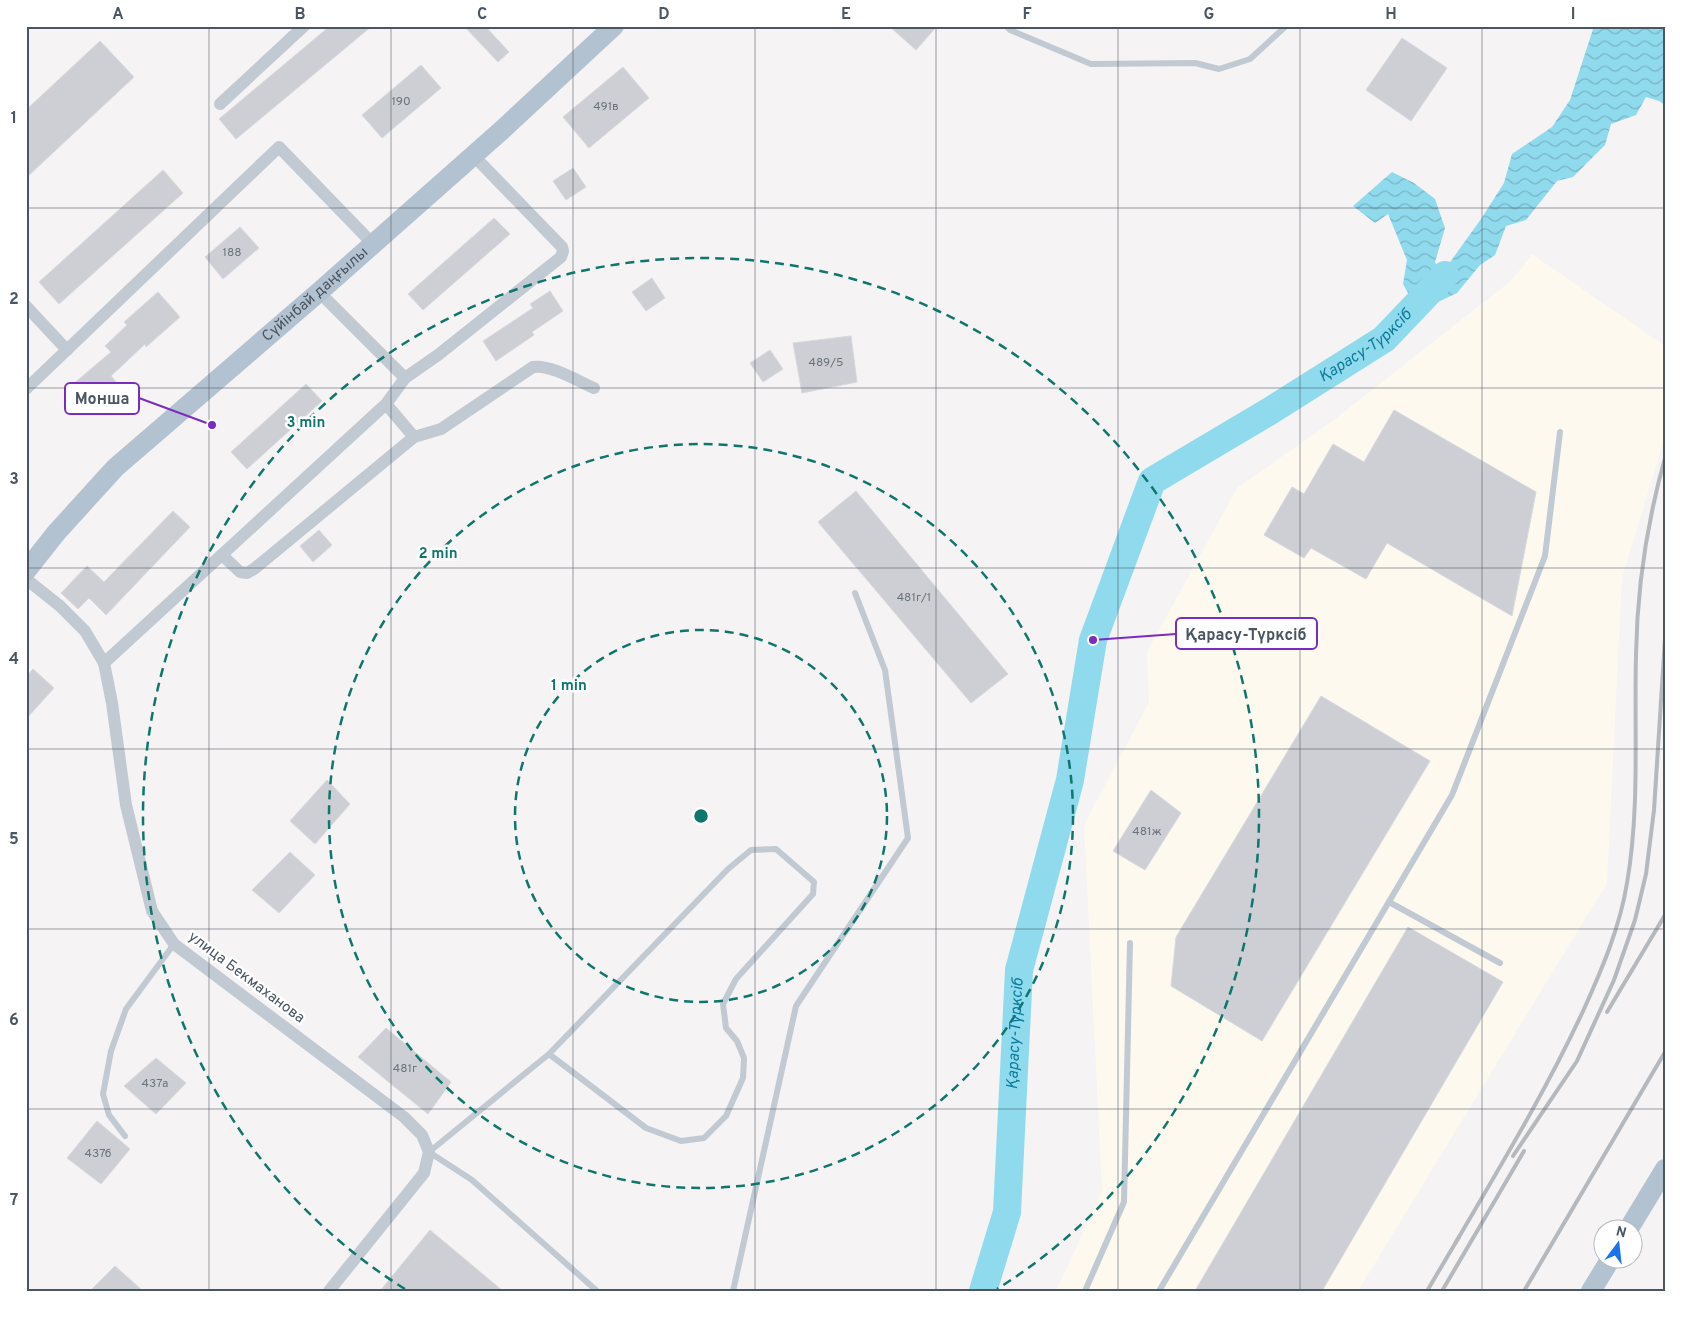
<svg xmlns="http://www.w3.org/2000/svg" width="1691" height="1317" font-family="Overpass,sans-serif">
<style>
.commercial{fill:#fdf9ef}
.water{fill:url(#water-waves)}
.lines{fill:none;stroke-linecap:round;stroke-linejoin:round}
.river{stroke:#90daee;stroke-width:28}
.building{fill:#cdcfd5;stroke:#d7d9de}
.lane{stroke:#c1cad2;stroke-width:6}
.street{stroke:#c1cad2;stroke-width:12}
.primary{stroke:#b3c2d1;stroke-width:20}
.rail{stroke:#b5b8bd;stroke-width:4}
.grid{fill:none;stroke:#4a5661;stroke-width:1;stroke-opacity:0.55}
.ring{fill:none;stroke:#0f766e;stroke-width:2.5;stroke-dasharray:9 6}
.labels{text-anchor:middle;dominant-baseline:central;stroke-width:5;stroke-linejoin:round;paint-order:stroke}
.number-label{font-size:12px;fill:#6b747e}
.street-label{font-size:15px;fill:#4a5661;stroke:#fff}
.water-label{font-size:16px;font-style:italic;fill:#0c7c9b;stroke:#fff}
.centre{fill:#0f766e;stroke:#fff;stroke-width:2.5}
.ring-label{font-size:15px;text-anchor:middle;font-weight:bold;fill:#0f766e;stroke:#fff;stroke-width:5;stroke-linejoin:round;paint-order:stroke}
.leader{fill:none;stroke:#7b2cbf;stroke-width:2}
.callout-dot{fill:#7b2cbf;stroke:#fff;stroke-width:2}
.callout{fill:#fff;stroke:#7b2cbf;stroke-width:2}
.callout-label{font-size:16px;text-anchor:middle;font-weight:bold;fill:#4a5661}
.neatline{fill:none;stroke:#4a5661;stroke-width:2}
.grid-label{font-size:16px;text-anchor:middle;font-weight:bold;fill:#4a5661}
</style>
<defs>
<pattern id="water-waves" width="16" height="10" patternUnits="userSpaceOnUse" patternTransform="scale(1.25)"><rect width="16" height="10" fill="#90daee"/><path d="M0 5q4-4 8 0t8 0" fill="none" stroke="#78b4c4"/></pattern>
</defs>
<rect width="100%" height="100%" fill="#f5f3f3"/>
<path class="commercial" d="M1532,254L1665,346V437L1622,578L1607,883L1358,1291H1056L1102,1191L1084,825L1149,702L1147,652L1237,488L1331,422L1512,280Z"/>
<path class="water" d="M1594,26H1665V105L1659,101L1646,97L1636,115L1611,124L1605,145L1573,177L1557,181L1526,220L1506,226L1495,255L1480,265L1457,293L1438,302H1413L1403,284L1407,260L1388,214L1375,223L1353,206L1392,172L1414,183L1435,199L1445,228L1435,262L1438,269L1448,265L1481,219L1504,183L1512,154L1552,127L1570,100Z"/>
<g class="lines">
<path class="river" id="s1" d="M983,1291L1007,1212L1019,970L1070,780L1093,640L1152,481L1270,411L1384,339L1445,275"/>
</g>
<g class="building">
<path d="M330,26H372L236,139L219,119Z"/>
<path d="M464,26H485L509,52L498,62Z"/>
<path d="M889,26H937L916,50Z"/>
<path d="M1402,38L1447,68L1411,121L1366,90Z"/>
<path d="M100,41L134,77L26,178V110Z"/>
<path d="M421,65L441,88L382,138L362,115Z"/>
<path d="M623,67L649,98L589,148L563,117Z"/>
<path d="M573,168L586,187L566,200L553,181Z"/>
<path d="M163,170L183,193L59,304L39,282Z"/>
<path d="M494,218L510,234L423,310L408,294Z"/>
<path d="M240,227L259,248L223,279L205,257Z"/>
<path d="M652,278L665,298L646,311L632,292Z"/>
<path d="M550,291L563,311L532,332L534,335L496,361L483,341L533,308L530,304Z"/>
<path d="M158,292L180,317L146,347L145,344L111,376L117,383L83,412L65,391L111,352L105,346L127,325L124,322Z"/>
<path d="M851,336L857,382L802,393L793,343Z"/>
<path d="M770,350L783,369L763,382L750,363Z"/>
<path d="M306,384L322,401L247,469L231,452Z"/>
<path d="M1394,410L1536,492L1512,616L1387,543L1366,579L1311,548L1304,558L1264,535L1292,487L1304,494L1333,444L1364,462Z"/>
<path d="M856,491L1008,674L971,703L818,522Z"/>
<path d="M173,511L190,527L106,615L89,598L78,609L61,593L87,566L104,582Z"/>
<path d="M319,530L332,545L313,562L300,546Z"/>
<path d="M33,669L54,688L26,719V677Z"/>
<path d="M1321,696L1430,761L1262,1041L1171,986L1176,937Z"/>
<path d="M327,780L350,804L315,844L290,821Z"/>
<path d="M1151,790L1181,813L1145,870L1113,851Z"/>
<path d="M290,852L315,875L279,913L252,890Z"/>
<path d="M1408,927L1503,982L1322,1291H1195Z"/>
<path d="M386,1028L451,1082L428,1114L358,1057Z"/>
<path d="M156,1058L186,1083L156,1114L124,1086Z"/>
<path d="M97,1121L130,1149L101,1184L67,1158Z"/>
<path d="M430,1230L503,1291H380Z"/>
<path d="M115,1266L143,1291H90Z"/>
</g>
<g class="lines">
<g class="lane">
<path d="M1006,26L1010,30L1091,64L1195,63L1219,69L1250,59L1286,26"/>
<path d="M1389,902L1500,963"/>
<path d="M549,1054L646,1128L681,1141L704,1138L726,1116L743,1078L744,1058L737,1041L726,1028L723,1004L736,979L813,894L814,882L776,849L751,850L728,869L549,1054L429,1152L472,1180L597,1291"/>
<path d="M125,1136L109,1115L103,1094L111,1051L126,1009L174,944"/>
<path d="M733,1291L796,1006L908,838L885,670L855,593"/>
<path d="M1085,1291L1124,1202L1130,943"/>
<path d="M1159,1291L1452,795L1545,556L1560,432"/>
</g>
<g class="street">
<path d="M220,104L304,26"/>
<path d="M26,306L67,350"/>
<path d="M405,378L438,355L561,257L563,251L562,247L473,155"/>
<path d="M26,389L279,147L372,243"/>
<path d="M386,404L414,437L441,429L533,367C550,364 578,381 594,388"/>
<path d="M222,555L240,572L247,573L254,569L414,437"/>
<path d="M26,579L60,606L85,631L104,663L112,703L126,805L152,911L174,944L404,1117L422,1135L429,1152L424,1173L329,1291"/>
<path d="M104,663L386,404L405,378L319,292"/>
</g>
<g class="primary">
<path id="s2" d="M26,571L56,533L115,468L319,292L502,130L614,26"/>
<path d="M1628,1230L1665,1169"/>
<path d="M1591,1291L1610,1260"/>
</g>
<g class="rail">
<path d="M1607,1012L1665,915"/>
<path d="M1513,1156L1577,1061L1614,980L1635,920L1646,874L1654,810L1665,639"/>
<path d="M1456,1242C1501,1165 1547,1089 1584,1009C1602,969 1620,927 1627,883C1640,808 1634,731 1636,655C1637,589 1647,522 1665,458"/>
<path d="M1427,1291L1459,1237"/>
<path d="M1442,1291L1524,1151"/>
<path d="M1524,1291L1665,1052"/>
</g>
</g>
<path class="grid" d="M209,26V1291M391,26V1291M573,26V1291M755,26V1291M936,26V1291M1118,26V1291M1300,26V1291M1482,26V1291M26,208H1665M26,388H1665M26,568H1665M26,749H1665M26,929H1665M26,1109H1665"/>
<g class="ring">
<circle cx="701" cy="816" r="186"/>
<circle cx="701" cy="816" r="372"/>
<path d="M405 1289A558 558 0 1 1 997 1289"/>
</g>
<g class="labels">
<g class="number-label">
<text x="401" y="102">190</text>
<text x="606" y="107">491в</text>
<text x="232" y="253">188</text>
<text x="826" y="363">489/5</text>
<text x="914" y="598">481г/1</text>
<text x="1147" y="832">481ж</text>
<text x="405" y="1069">481г</text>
<text x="155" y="1084">437а</text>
<text x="98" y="1154">437б</text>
</g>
<g class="street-label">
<text stroke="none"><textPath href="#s2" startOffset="401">Сүйінбай даңғылы</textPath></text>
<text transform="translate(246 978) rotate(37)">улица Бекмаханова</text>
</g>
<g class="water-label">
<text stroke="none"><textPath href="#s1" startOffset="1086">Қарасу-Түрксіб</textPath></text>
<text stroke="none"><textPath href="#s1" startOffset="261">Қарасу-Түрксіб</textPath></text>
</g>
</g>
<circle cx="701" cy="816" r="8" class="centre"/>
<g class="ring-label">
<text x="306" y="427">3 min</text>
<text x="438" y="558">2 min</text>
<text x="569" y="690">1 min</text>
</g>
<path class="leader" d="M212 425L139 398M1093 640L1176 634"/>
<g class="callout-dot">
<circle cx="212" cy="425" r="5"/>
<circle cx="1093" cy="640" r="5"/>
</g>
<g class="callout">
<rect x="65" y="383" width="74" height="31" rx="5"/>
<rect x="1176" y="618" width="141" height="31" rx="5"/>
</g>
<g class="callout-label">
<text x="102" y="404">Монша</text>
<text x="1246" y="640">Қарасу-Түрксіб</text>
</g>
<rect width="1691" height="1317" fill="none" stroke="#ffffff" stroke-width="55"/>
<g transform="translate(1618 1244) rotate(15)"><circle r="24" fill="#ffffff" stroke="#b7bbc0"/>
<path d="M0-4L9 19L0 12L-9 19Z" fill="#1a73e8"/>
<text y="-8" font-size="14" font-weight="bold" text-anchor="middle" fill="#4a5661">N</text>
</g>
<rect x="28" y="28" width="1636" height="1262" class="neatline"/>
<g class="grid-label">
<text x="118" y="19">A</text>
<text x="300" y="19">B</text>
<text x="482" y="19">C</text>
<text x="664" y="19">D</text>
<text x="846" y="19">E</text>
<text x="1027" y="19">F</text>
<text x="1209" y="19">G</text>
<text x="1391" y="19">H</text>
<text x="1573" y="19">I</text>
<text x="14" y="123">1</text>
<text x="14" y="304">2</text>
<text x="14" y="484">3</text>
<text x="14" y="664">4</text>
<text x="14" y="844">5</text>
<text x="14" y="1025">6</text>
<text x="14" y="1205">7</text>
</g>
</svg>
